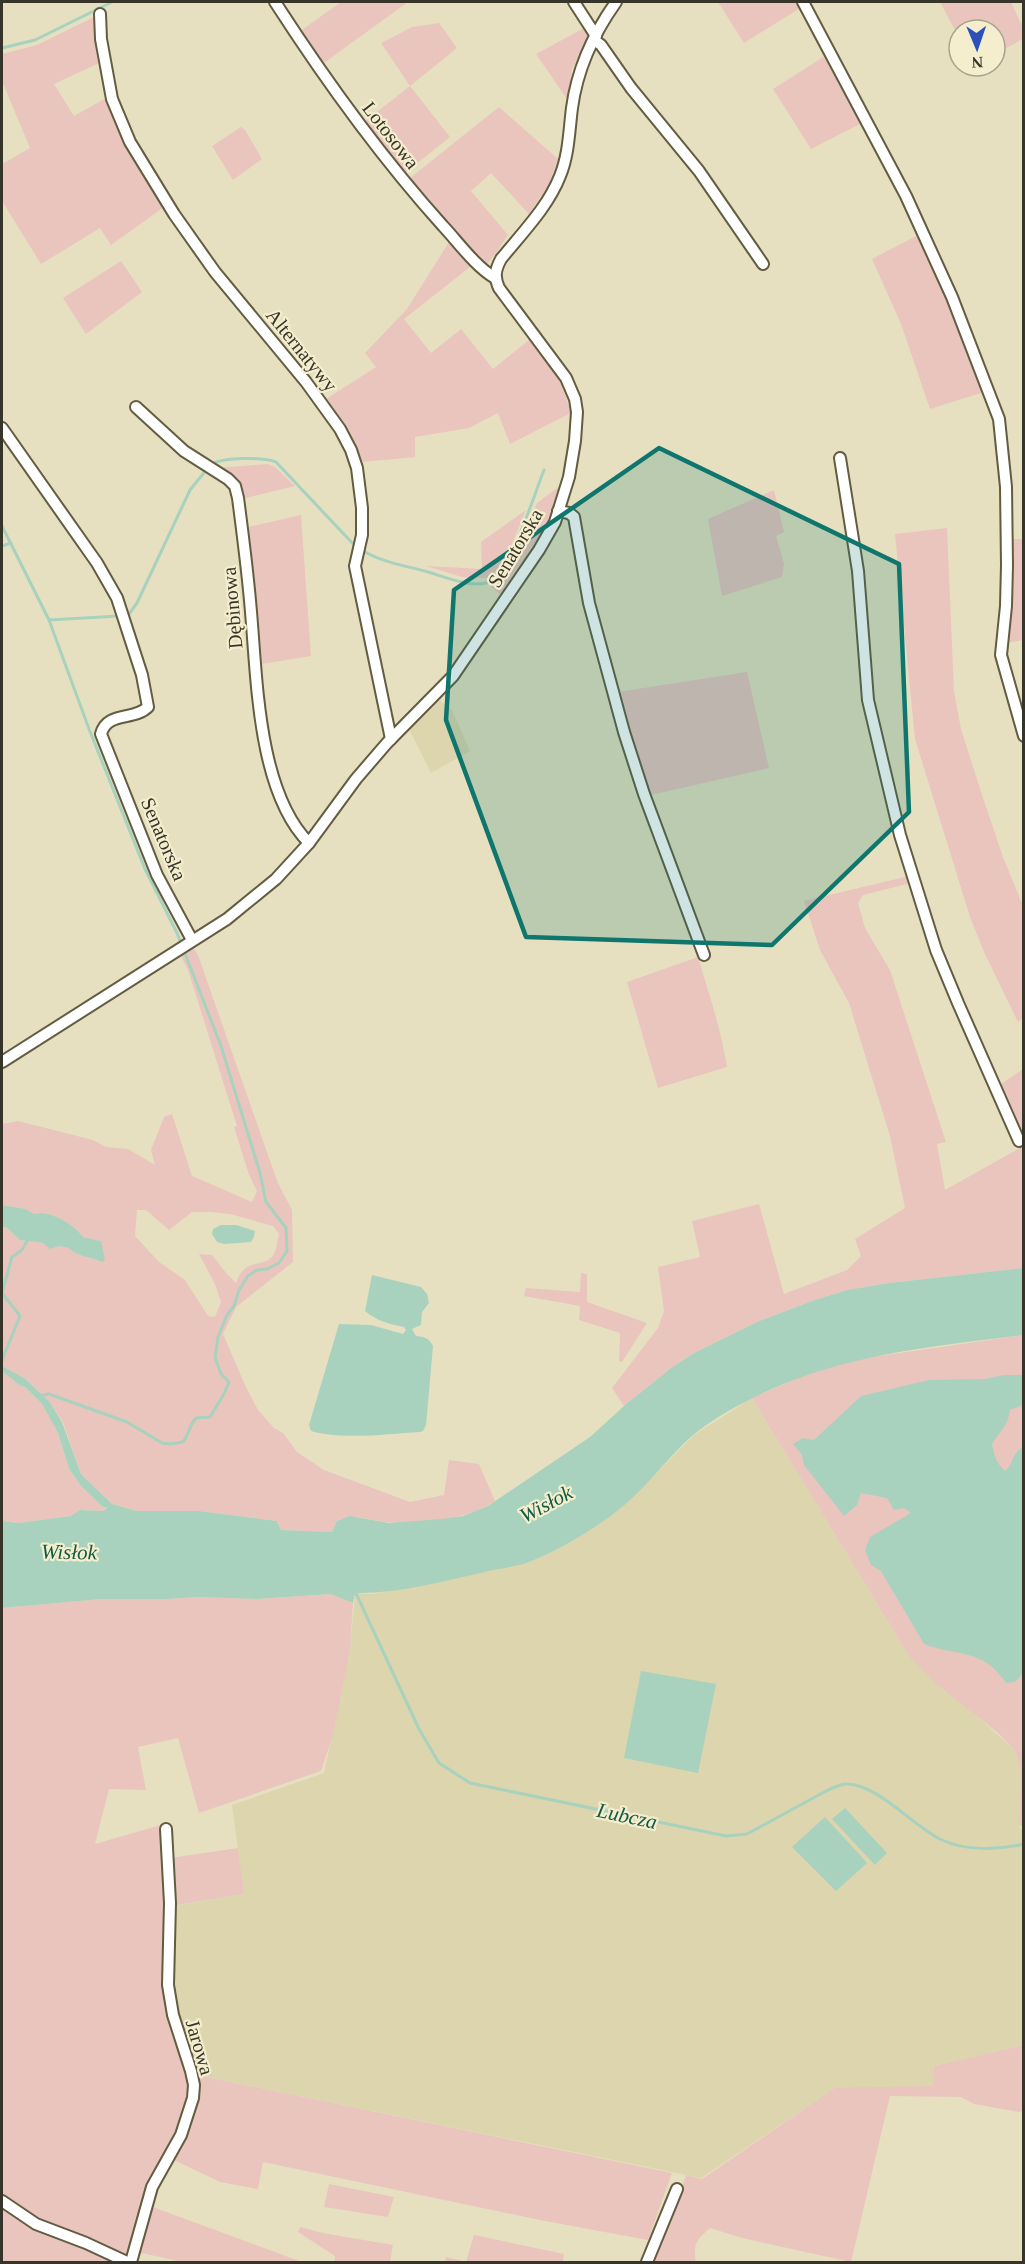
<svg xmlns="http://www.w3.org/2000/svg" width="1025" height="2264" font-family="Georgia,serif">
<style>
.built{fill:#dcd5ae}
.green{fill:#e9c5be;fill-rule:evenodd}
.water{fill:#a8d2be}
.lines{fill:none;stroke-linecap:round;stroke-linejoin:round}
.stream{stroke:#a8d2be;stroke-width:3}
.street-casing{stroke:#625c41;stroke-width:14}
.street{stroke:#fff;stroke-width:10}
.marked{fill:#0f766e;fill-opacity:0.2;stroke:#0f766e;stroke-width:4.5;stroke-linejoin:round}
.labels{text-anchor:middle;dominant-baseline:central;stroke-width:4.5;stroke-linejoin:round;paint-order:stroke}
.street-label{font-size:20px;fill:#373529;stroke:#f4edce}
.water-label{font-size:21px;font-style:italic;fill:#105b42;stroke:#f4edce}
</style>
<rect width="100%" height="100%" fill="#e6e0c1"/>
<g class="built">
<path d="M439,700L452,710L470,751L431,773L409,729Z"/>
<path d="M752,1398L909,1656L1015,1750L1021,1772L1019,1827L1024,1831L1023,2045L934,2066L932,2087L834,2089L701,2178L197,2075L178,2018L173,1947L174,1906L244,1894L232,1805L324,1773L350,1651L355,1593L373,1594L452,1579L528,1562L567,1543L615,1513L635,1495L694,1435Z"/>
</g>
<g class="green">
<path d="M341,2H408L321,65L299,32Z"/>
<path d="M718,2H798L802,7L744,43Z"/>
<path d="M940,2H1011L1023,28V39L995,54V30H959V38Z"/>
<path d="M98,15L96,49L99,63L54,84L74,116L108,97L164,207L111,245L100,228L41,264L2,201V164L30,148L2,81V54L37,45Z"/>
<path d="M439,23L457,48L410,86L450,137L405,173L363,123L410,86L381,43L412,27Z"/>
<path d="M586,27L591,33L572,69L567,99L536,54Z"/>
<path d="M828,54L864,122L811,149L773,89Z"/>
<path d="M499,107L558,159L549,184L529,214L491,173L471,191L508,235C502,243 492,261 485,265L410,178Z"/>
<path d="M241,127L245,130L262,159L233,180L212,146Z"/>
<path d="M920,234L949,301L984,392L930,409L901,324L872,259Z"/>
<path d="M449,242L470,267L404,319L431,353L461,329L493,369L529,340C553,367 561,378 571,413L510,444L498,413L469,428L415,437V457L363,462L356,446L326,399L376,367L365,353L407,309Z"/>
<path d="M121,261L142,292L86,334L63,298Z"/>
<path d="M268,464L275,467L295,486L242,499C238,478 233,477 215,468Z"/>
<path d="M560,486L548,522L501,595L491,587L515,558L537,503Z"/>
<path d="M774,490L784,532L776,536L784,564L782,577L722,596L708,519Z"/>
<path d="M526,510L507,556L490,578L462,577L426,566L482,569L481,542Z"/>
<path d="M301,515L311,656L262,664L244,528Z"/>
<path d="M947,528L954,691L961,729L983,798L1003,857L1023,906V1018L1018,1022L984,952L970,917L915,739L895,534Z"/>
<path d="M1010,539H1023V640L1006,643Z"/>
<path d="M747,672L769,768L651,795L618,692Z"/>
<path d="M909,876L911,883L863,895L858,903L865,928L890,970L946,1142L937,1144L945,1190L1018,1149L1023,1144L998,1086L1023,1069V1268L889,1283L847,1290L815,1300L759,1321L694,1353L671,1368L624,1406L612,1388L658,1328L664,1311L658,1267L700,1257L692,1221L759,1204L784,1294L847,1270L861,1256L855,1239L905,1208L890,1136L849,1003L820,950L804,901Z"/>
<path d="M192,946L198,955L268,1155L278,1183L292,1210L293,1262L236,1307L223,1334L245,1385L258,1410L274,1428L283,1433L297,1452L324,1470L410,1502L444,1495L449,1460L479,1464L495,1501C470,1519 416,1526 387,1522C366,1520 357,1513 337,1521L332,1532L281,1530L277,1521L199,1511H137L112,1504L81,1474L63,1422L49,1401L24,1378L2,1366V1228L6,1227L20,1240L43,1243L50,1248L59,1246L70,1248C78,1257 91,1257 102,1262L101,1241L83,1237C75,1225 49,1209 34,1214L26,1209L2,1205V1124L18,1121L93,1140L106,1147L128,1149L155,1165L151,1150L164,1117L172,1114L192,1176L252,1202L257,1191L249,1175L234,1127L237,1126L188,970L180,954ZM137,1210H146L169,1230L192,1212H210L230,1214L273,1226L279,1234C277,1240 277,1249 274,1254C264,1270 246,1255 236,1283L227,1274L212,1255L199,1254L215,1284L221,1302L215,1317L208,1316L185,1280L159,1262L135,1236Z"/>
<path d="M698,957C709,994 721,1029 727,1067L658,1088L627,982Z"/>
<path d="M581,1273L587,1274V1302L647,1323L622,1362L619,1361L620,1333L579,1320L580,1306L524,1296L526,1288L580,1292Z"/>
<path d="M1023,1335V1824L1019,1827L1021,1772L1015,1750L998,1733L934,1682L909,1656L752,1398L812,1372L851,1360Z"/>
<path d="M2,1371L19,1385L25,1387L42,1404L58,1433L69,1469L81,1486L103,1507H109L104,1511L81,1510L71,1516L18,1523L2,1521Z"/>
<path d="M332,1594L353,1603L350,1651L332,1738L321,1771L199,1813L178,1738L138,1747L146,1790L109,1789L95,1844L161,1825L163,1830L178,2018L197,2075L672,2173L648,2240L545,2221L263,2162L258,2189L220,2182L174,2160L162,2173L150,2206L302,2262H182L142,2253L130,2262H2V1608L101,1599H167L199,1597L257,1599Z"/>
<path d="M238,1848L244,1894L171,1906L170,1858Z"/>
<path d="M1023,2045V2110L1020,2112L974,2104L961,2097L890,2096L851,2262L742,2238L710,2228C696,2240 693,2244 696,2262H649L671,2218L686,2175L702,2179L835,2088L932,2086L934,2066Z"/>
<path d="M329,2184L394,2197L388,2217L324,2207Z"/>
<path d="M300,2227L323,2233L393,2245L390,2262H334L335,2256L298,2232Z"/>
<path d="M474,2235L564,2254L563,2262H445L446,2257L466,2262Z"/>
</g>
<g class="water">
<path d="M2,1205L26,1209L34,1214C49,1209 75,1225 83,1237L101,1241L105,1260L102,1262C91,1257 78,1257 69,1248L59,1246L50,1249L43,1243L20,1240L6,1227L2,1228Z"/>
<path d="M221,1225H236L255,1231L254,1237L251,1242L224,1244L217,1242L212,1234L213,1229Z"/>
<path d="M1023,1268V1335C928,1347 833,1355 747,1401C729,1410 709,1422 693,1435C666,1459 645,1490 616,1512C591,1531 559,1550 529,1562C516,1567 499,1568 485,1572C443,1581 398,1594 355,1593L353,1603L331,1594L257,1599L199,1597L167,1599H101L2,1608V1521L18,1523L71,1516L80,1510L104,1511L108,1507H103L81,1486L69,1469L58,1433L42,1404L25,1387L19,1385L2,1371V1366L24,1378L49,1401L62,1422L81,1474L112,1504L137,1511H199L277,1521L281,1530L332,1532L337,1521L350,1516L389,1523L442,1519L463,1516L488,1506L590,1437L624,1406L671,1368L694,1353L759,1321L815,1300L847,1290L889,1283Z"/>
<path d="M372,1275L421,1287L427,1294L429,1303L422,1312L421,1325L412,1329L416,1336C425,1337 429,1338 433,1346L426,1425L423,1431L420,1432C388,1434 341,1440 311,1431L309,1425L339,1324L371,1325L403,1334L406,1330L404,1327C389,1324 377,1321 365,1311Z"/>
<path d="M1004,1375H1024L1023,1405L1010,1410C1008,1426 1000,1431 992,1444C994,1455 996,1463 1005,1471C1014,1464 1011,1454 1023,1447V1673L1015,1682L1006,1683C983,1648 958,1657 924,1644L881,1571L871,1565L865,1550L870,1537L911,1513L904,1508L894,1510L887,1498L861,1493L857,1505L844,1516L804,1465L802,1455L793,1444L803,1438L814,1440L861,1396L929,1380L985,1379Z"/>
<path d="M641,1671L716,1684L698,1773L624,1758Z"/>
<path d="M845,1808L887,1853L875,1865L832,1819Z"/>
<path d="M825,1817L867,1863L836,1891L792,1847Z"/>
</g>
<g class="lines">
<g class="stream">
<path d="M2,48L35,40L112,2"/>
<path d="M212,464C224,457 263,457 276,462L356,547"/>
<path d="M2,526L49,620L89,729L145,869L177,933L221,1046L260,1173L266,1202L286,1228L287,1251L279,1263L267,1269L257,1270L248,1276L239,1290L234,1306L227,1315L218,1337L215,1358L221,1374L229,1382L224,1394L210,1417L196,1418C188,1427 190,1433 183,1442L171,1444L162,1443L127,1422L49,1394L40,1396"/>
<path d="M2,546L11,543"/>
<path d="M362,550C380,562 407,566 428,572C445,577 468,587 486,583C509,578 535,492 544,470"/>
<path d="M49,620L119,616L129,614L137,603L190,490L207,469"/>
<path d="M2,1360L20,1316L2,1293L12,1257L22,1250L27,1241"/>
<path d="M354,1589L419,1729L439,1763L470,1783L726,1836L747,1834L826,1791C833,1788 839,1784 847,1784C878,1784 915,1828 942,1840C966,1851 998,1850 1024,1844"/>
</g>
<defs>
<g id="street">
<path d="M275,2C326,81 380,156 443,226C459,243 475,266 495,278"/>
<path d="M574,2L596,36"/>
<path d="M803,2L906,196L952,297L999,419L1006,487L1007,565L1006,606L1001,655L1024,736"/>
<path d="M100,14L101,39L112,99L130,142L174,214L215,272L306,382L340,429L351,450L357,468L362,508V535L355,566L391,739"/>
<path d="M594,40L601,45L631,88L699,171L763,264"/>
<path d="M136,407L184,451L228,479L235,486L238,498C243,536 248,574 251,612C257,680 258,792 309,843"/>
<path d="M2,428L97,563L117,598L142,675L148,707C134,721 107,711 101,734L157,875L192,940"/>
<path d="M840,458L858,571L868,700L900,835L936,950L958,1003L1019,1141"/>
<path d="M558,511L569,513L574,517L589,603L624,732L644,794L704,955"/>
<path d="M2,1062L227,919L276,879L309,843L356,779L387,743L453,676L539,550L555,522L569,477L575,441L577,412L575,399L566,378L499,288C494,277 495,270 501,259C522,233 548,207 560,176C569,154 569,131 572,108C577,70 594,33 616,2"/>
<path d="M2,2201L36,2224L86,2243L127,2262"/>
<path d="M131,2262L152,2187L181,2135L193,2098L194,2085L191,2071L173,2015L168,1985L170,1903L166,1829"/>
<path d="M647,2262L677,2189"/>
</g>
</defs>
<use href="#street" class="street-casing"/>
<use href="#street" class="street"/>
</g>
<path class="marked" d="M659,448L899,564L909,812L772,945L526,937L446,720L454,590Z"/>
<g class="labels">
<g class="street-label">
<text transform="translate(391 135) rotate(52)">Lotosowa</text>
<text transform="translate(302 350) rotate(51)">Alternatywy</text>
<text transform="translate(515 548) rotate(-59)">Senatorska</text>
<text transform="translate(232 608) rotate(-95)">Dębinowa</text>
<text transform="translate(164 839) rotate(67)">Senatorska</text>
<text transform="translate(200 2047) rotate(74)">Jarowa</text>
</g>
<g class="water-label">
<text transform="translate(546 1504) rotate(-28)">Wisłok</text>
<text transform="translate(69 1552) rotate(1)">Wisłok</text>
<text transform="translate(627 1816) rotate(12)">Lubcza</text>
</g>
</g>
<rect width="1025" height="2264" fill="none" stroke="#373529" stroke-width="6"/>
<g transform="translate(977 48) rotate(178)"><circle r="28" fill="#f4edce" stroke="#a8a38c" stroke-width="1.5"/>
<path d="M0-4.5L10 22L0 15L-10 22Z" fill="#2c4fbe"/>
<text y="-9" font-size="16" font-weight="bold" text-anchor="middle" fill="#373529">N</text>
</g>
</svg>
